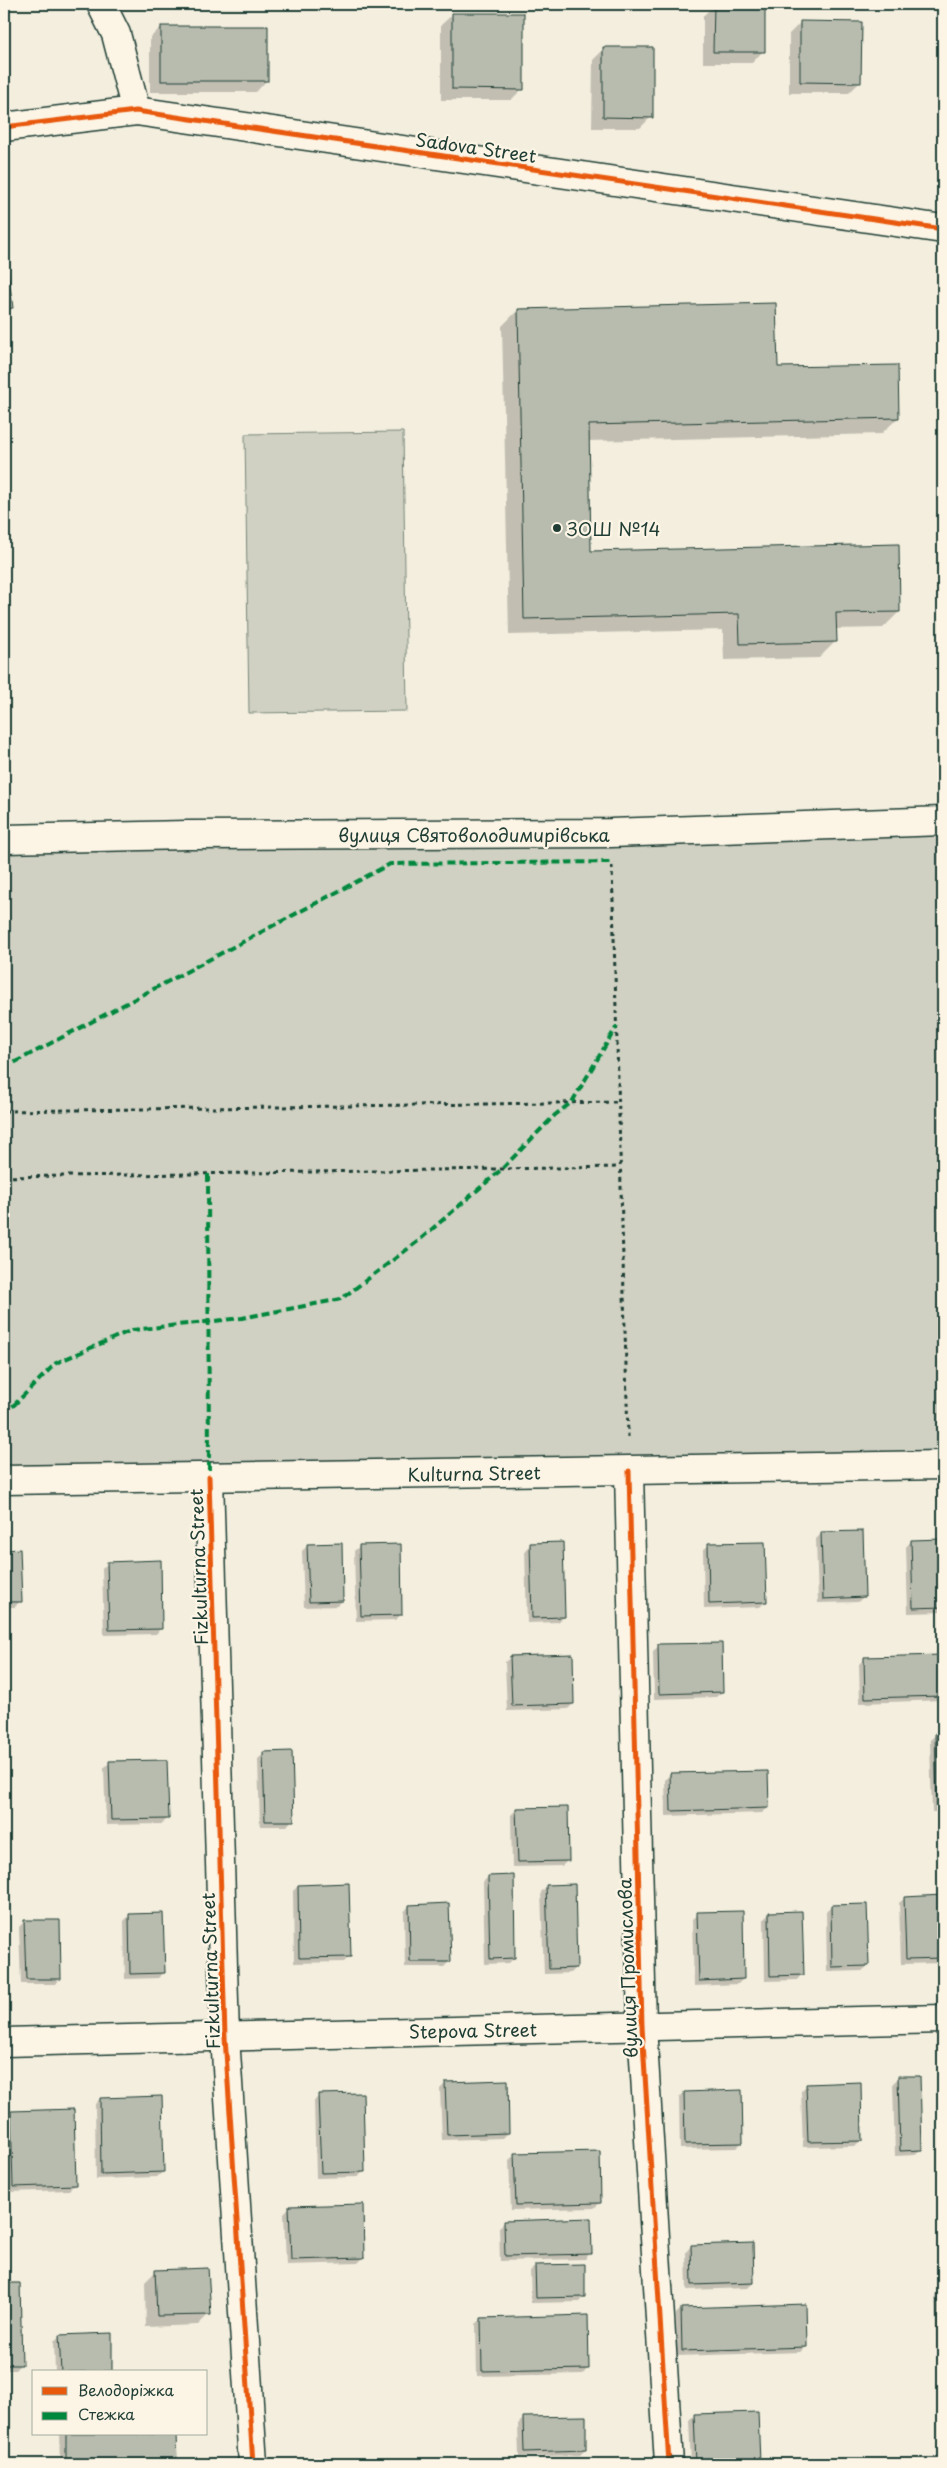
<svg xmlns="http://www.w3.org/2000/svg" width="947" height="2468" font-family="'Playpen Sans',sans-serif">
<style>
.green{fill:#d0d1c2;stroke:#78877b}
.shadow{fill:#0003}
.building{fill:#b8bcae;stroke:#1f3d34}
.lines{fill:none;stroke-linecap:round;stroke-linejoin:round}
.minor-casing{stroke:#1f3d34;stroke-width:31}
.path{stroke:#1f3d34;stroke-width:3;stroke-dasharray:4 4;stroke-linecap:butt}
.minor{stroke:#fcf5e5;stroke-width:28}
.quiet{stroke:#00873e;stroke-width:4;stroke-dasharray:8 4;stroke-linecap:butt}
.cycleway-casing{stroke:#fcf5e5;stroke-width:8}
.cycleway{stroke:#e8590c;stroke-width:5}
.poi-dot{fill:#1f3d34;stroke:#fcf5e5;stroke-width:2}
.labels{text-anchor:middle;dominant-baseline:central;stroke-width:4.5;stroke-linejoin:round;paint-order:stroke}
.street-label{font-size:18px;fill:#1f3d34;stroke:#fcf5e5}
.poi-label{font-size:18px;fill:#1f3d34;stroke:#fcf5e5;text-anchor:start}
</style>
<rect width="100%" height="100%" fill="#f3eede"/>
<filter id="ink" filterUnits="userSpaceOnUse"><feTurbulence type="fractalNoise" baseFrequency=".02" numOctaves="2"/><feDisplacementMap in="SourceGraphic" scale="10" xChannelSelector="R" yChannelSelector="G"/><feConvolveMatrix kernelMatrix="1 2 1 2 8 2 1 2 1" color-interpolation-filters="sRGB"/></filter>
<g filter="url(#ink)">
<g class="green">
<path d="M403,432L407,711L249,713L245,434Z"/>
<path d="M943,821V1465L4,1480V839Z"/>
</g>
<g class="shadow">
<path d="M714,5L763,51L752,63H703V16Z"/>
<path d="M453,14L522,89L511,100H441V25Z"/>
<path d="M800,23L860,82L849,93H789V34Z"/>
<path d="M161,27L267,80L256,92H150V38Z"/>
<path d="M604,49L651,117L640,128H592L593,60Z"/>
<path d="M4,250L12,308L4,316Z"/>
<path d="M518,310L777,369L898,418L881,434L588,441L590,552L899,612L883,628L835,629V642L819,658L724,660L723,630L509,635L502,326Z"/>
<path d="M821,1534L863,1597L858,1602L818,1603L816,1539Z"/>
<path d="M943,1540V1612L908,1613L906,1547L911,1541Z"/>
<path d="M531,1544L564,1617L558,1622L527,1623L525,1550Z"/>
<path d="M308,1545L342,1601L337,1606L304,1607L302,1551Z"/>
<path d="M709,1545L765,1602L760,1607L704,1609L703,1550Z"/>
<path d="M360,1546L401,1614L396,1620L356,1621L354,1551Z"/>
<path d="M4,1551H19L20,1601L15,1607H4Z"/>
<path d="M108,1563L161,1628L156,1634L104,1635L102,1569Z"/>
<path d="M659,1646L722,1692L716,1697L654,1699L653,1651Z"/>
<path d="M943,1656V1700L860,1703L859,1664L865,1658Z"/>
<path d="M511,1657L573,1704L568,1709L507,1711L505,1662Z"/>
<path d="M943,1734V1812H932L930,1740L936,1735Z"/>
<path d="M264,1754L292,1820L287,1826H260L258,1759Z"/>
<path d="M110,1762L168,1818L162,1824L106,1825L104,1768Z"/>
<path d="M670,1774L768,1808L762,1813L666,1816L665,1780Z"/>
<path d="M517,1809L568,1860L562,1866L512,1867L511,1815Z"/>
<path d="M488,1877L514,1958L509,1963L485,1964L483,1882Z"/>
<path d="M298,1886L350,1956L344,1962L294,1963L293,1891Z"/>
<path d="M547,1886L576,1968L571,1973L544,1974L541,1892Z"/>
<path d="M943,1897V1963L901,1964L899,1903L905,1898Z"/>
<path d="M409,1906L450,1961L444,1967H405L404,1912Z"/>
<path d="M831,1906L868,1966L862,1971L827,1972L826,1911Z"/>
<path d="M698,1914L743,1979L738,1984L694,1986L692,1919Z"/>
<path d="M769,1914L802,1974L797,1980L765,1981L764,1919Z"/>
<path d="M129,1916L164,1973L158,1978L125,1979L124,1921Z"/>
<path d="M24,1922L60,1978L55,1984H21L19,1927Z"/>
<path d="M899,2078L920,2150L915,2155L895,2156L893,2083Z"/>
<path d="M446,2083L508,2133L503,2138L442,2140L440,2089Z"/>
<path d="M807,2085L861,2140L855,2146L803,2147L801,2091Z"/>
<path d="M684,2093L742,2142L736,2148L680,2149L679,2098Z"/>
<path d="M319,2096L364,2171L358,2177L316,2178L314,2101Z"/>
<path d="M100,2099L163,2172L157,2177L96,2179L95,2104Z"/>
<path d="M11,2112L75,2184L69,2190L8,2192L6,2117Z"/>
<path d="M515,2155L600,2203L594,2208L511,2210L509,2160Z"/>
<path d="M290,2207L363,2258L358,2263L286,2265L284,2213Z"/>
<path d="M505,2222L590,2253L585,2259L500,2261L499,2227Z"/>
<path d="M691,2246L753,2283L748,2288L687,2290L686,2252Z"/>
<path d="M536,2266L584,2296L579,2302L531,2303L530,2271Z"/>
<path d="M156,2271L209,2314L198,2325L146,2327L145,2282Z"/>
<path d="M19,2284L21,2364L15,2370H4V2285Z"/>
<path d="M941,2288H943V2365L937,2366L935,2294Z"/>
<path d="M681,2309L806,2347L800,2352L677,2356L676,2314Z"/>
<path d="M482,2319L588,2368L583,2374L477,2376L476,2324Z"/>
<path d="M60,2336L111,2370L55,2372L54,2341Z"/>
<path d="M943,2399V2464H940L939,2404Z"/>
<path d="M695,2415L759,2463L691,2464L689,2420Z"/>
<path d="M523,2419L585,2450L580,2455L519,2457L518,2424Z"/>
<path d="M60,2434H175L176,2464H61Z"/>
</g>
<g class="building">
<path d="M714,4H765V52H713Z"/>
<path d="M452,13H524V90L452,89Z"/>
<path d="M800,21L862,22L861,83L800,82Z"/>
<rect x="161" y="26" width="107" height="55"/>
<path d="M603,47H653V118L603,117Z"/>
<path d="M4,241L13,308L4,309Z"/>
<path d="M776,303L778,367L898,365L899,418L589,425L591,551L899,544L900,612L836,613L837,642L740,644L739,614L524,619L518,309Z"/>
<path d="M863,1531L865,1597L823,1599L821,1532Z"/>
<path d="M943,1539V1607L913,1608L911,1540Z"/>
<path d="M563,1542L565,1617L532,1618L530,1543Z"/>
<path d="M765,1542L767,1602L709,1604L708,1543Z"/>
<path d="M342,1543L343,1601L309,1602L307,1544Z"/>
<path d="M401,1544L402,1615L361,1616L359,1545Z"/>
<path d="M20,1549L22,1602H4V1550Z"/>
<path d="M161,1560L162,1629L109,1630L107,1562Z"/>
<path d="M722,1643L723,1692L659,1694L658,1644Z"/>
<path d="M573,1654L574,1704L512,1706L510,1656Z"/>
<path d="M943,1655V1696L865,1698L864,1657Z"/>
<path d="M935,1733H943V1807H937Z"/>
<path d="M292,1751L294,1821H265L263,1752Z"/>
<path d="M167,1760L169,1819L111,1820L109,1761Z"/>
<path d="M768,1771L769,1808L671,1811L670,1773Z"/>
<path d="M568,1807L569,1861L518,1862L516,1808Z"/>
<path d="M514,1875L515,1958L490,1959L488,1876Z"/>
<path d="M349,1883L351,1957L299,1958L298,1885Z"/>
<path d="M575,1884L577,1968L549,1969L546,1885Z"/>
<path d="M943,1895V1958L906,1959L904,1897Z"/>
<path d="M449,1903L451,1962H410L409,1905Z"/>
<path d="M867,1904L869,1966L832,1967L831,1905Z"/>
<path d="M743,1911L744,1979L699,1981L697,1912Z"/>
<path d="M802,1911L804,1975L770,1976L769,1912Z"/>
<path d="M163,1913L165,1973L130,1974L129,1914Z"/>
<path d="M24,1920H60L61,1979H26Z"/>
<path d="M898,2076H920L922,2150L900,2151Z"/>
<path d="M508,2080L509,2133L447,2135L445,2082Z"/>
<path d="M861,2082L862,2141L808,2142L806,2084Z"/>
<path d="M742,2090L743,2143L685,2144L684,2092Z"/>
<path d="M363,2093L365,2172L321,2173L318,2094Z"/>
<path d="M162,2096L164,2172L101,2174L100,2098Z"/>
<path d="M74,2109L76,2185L13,2187L11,2111Z"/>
<path d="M600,2151L601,2203L516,2205L514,2153Z"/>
<path d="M363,2204L364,2258L291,2260L289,2206Z"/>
<path d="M591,2218L592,2254L505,2256L504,2221Z"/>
<path d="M753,2243L754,2283L692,2285L691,2245Z"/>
<path d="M585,2264V2297L536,2298L535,2265Z"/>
<path d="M208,2268L211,2315L157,2316L155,2270Z"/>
<path d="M4,2283H20L22,2365H4Z"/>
<path d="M940,2287H943V2361H942Z"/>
<path d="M806,2304L807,2347L682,2351L681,2308Z"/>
<path d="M588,2315L589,2369L482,2371L481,2318Z"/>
<path d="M112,2333V2371L61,2372L59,2335Z"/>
<path d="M758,2412L760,2463L696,2464L694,2414Z"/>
<path d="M586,2416V2450L524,2452L523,2417Z"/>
<path d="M66,2434H176L177,2464H66Z"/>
</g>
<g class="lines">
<defs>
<g id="minor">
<path d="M101,4L116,34L136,111"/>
<path d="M4,127L136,111L943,229"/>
<path d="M4,839L187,835L611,833L943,821"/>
<path d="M629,1471L642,2026L669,2464"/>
<path d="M209,1477L225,2037L253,2464"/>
<path d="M4,1480L943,1465"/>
<path d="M4,2042L943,2019"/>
</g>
</defs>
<use href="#minor" class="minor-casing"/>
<g class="path">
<path d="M612,866L628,1437"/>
<path d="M4,1111L618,1102"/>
<path d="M4,1177L620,1167"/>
</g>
<use href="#minor" class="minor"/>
<g class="quiet">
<path d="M4,1068L390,864L612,862"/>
<path d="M208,1174L209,1477"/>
<path d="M4,1415L56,1363L132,1330L242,1318L341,1299L417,1242L502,1169L555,1115L572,1102L617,1026"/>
</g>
<defs>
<g id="cycleway">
<path d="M4,127L136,111L943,229"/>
<path d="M629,1471L642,2026L669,2464"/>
<path d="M209,1477L225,2037L253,2464"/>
</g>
</defs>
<use href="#cycleway" class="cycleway-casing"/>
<use href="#cycleway" class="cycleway"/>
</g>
</g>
<circle class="poi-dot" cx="557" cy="528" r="5"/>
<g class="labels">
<g class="street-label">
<text transform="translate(476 147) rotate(8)">Sadova Street</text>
<text x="474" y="834">вулиця Святоволодимирівська</text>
<text transform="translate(474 1473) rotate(-1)">Kulturna Street</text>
<text transform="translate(198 1567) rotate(-92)">Fizkulturna Street</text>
<text transform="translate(627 1968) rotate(-92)">вулиця Промислова</text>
<text transform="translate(210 1971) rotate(-92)">Fizkulturna Street</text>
<text transform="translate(473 2030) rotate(-1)">Stepova Street</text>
</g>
<g class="poi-label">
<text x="567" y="528">ЗОШ №14</text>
</g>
</g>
<rect width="947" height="2468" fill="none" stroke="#fcf5e5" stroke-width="20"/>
<rect x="10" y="10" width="927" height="2448" fill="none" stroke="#1f3d34" stroke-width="2" filter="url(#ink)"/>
<rect x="32" y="2370" width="175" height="65" fill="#fcf5e5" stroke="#a4ab9e"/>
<rect x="42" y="2387" width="25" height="8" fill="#e8590c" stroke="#a4ab9e"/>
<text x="78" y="2396" font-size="15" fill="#1f3d34">Велодоріжка</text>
<rect x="42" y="2412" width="25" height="8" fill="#00873e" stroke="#a4ab9e"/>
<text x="78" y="2420" font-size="15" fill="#1f3d34">Стежка</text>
</svg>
